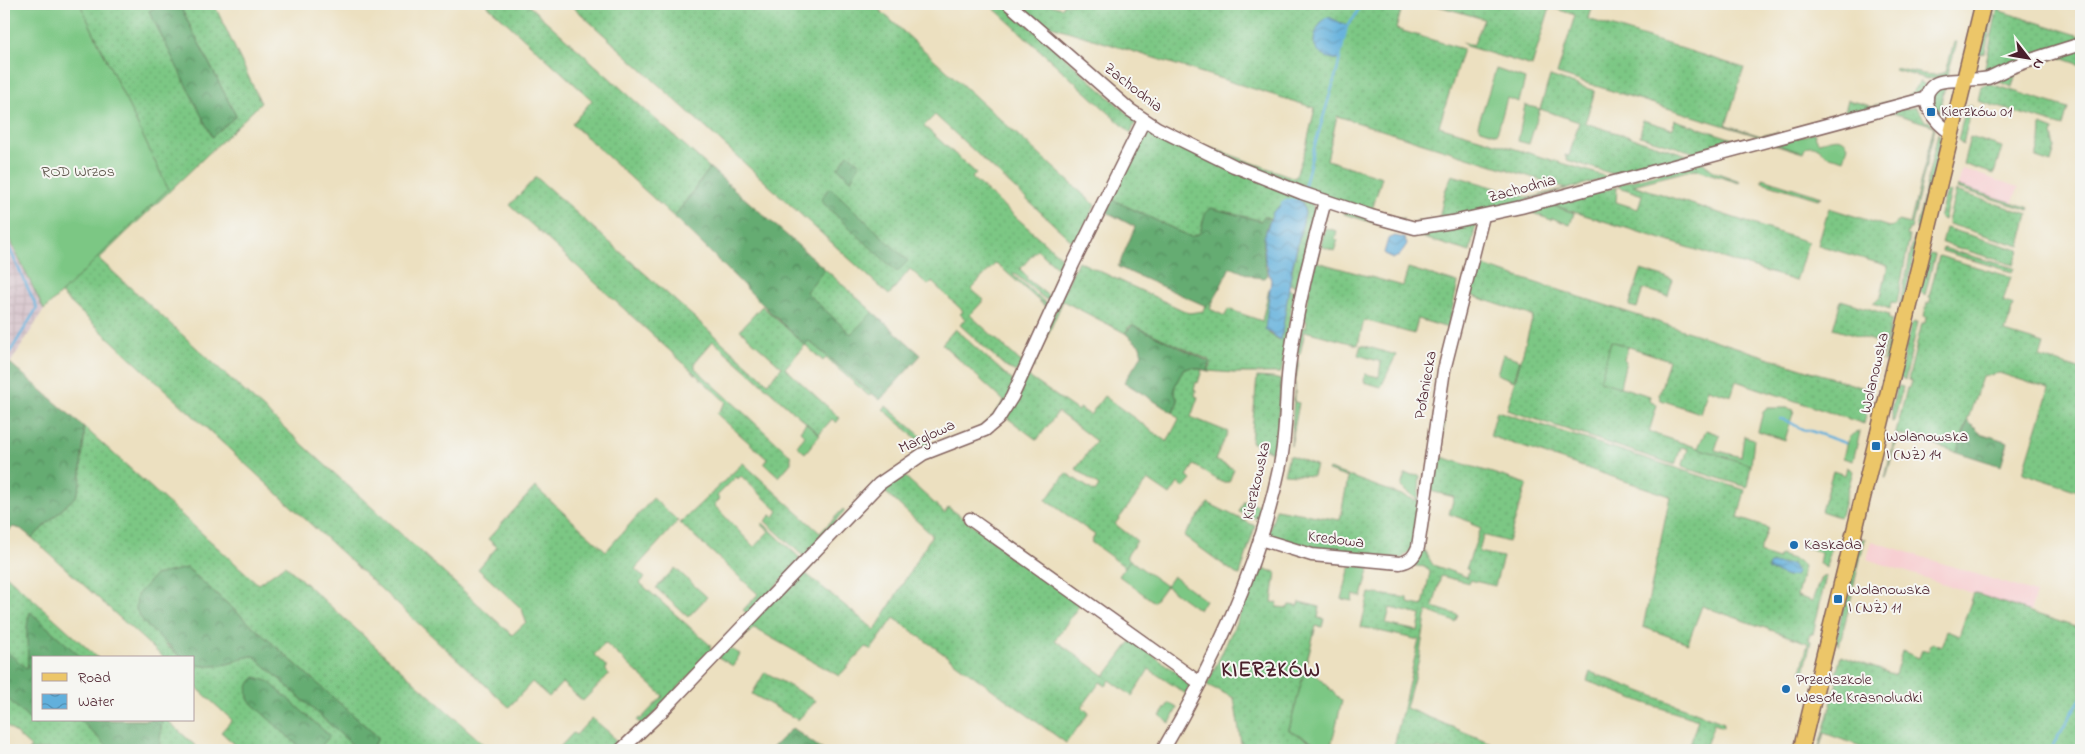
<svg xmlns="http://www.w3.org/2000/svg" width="2085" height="754" font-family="'Indie Flower',sans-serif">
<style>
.built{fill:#f7cfd2}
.industrial{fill:url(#industrial-grid)}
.grass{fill:url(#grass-dots);stroke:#637358;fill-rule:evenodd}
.forest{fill:url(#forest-crowns);stroke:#58664e}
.garden{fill:#7cc784;stroke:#637358}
.water{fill:url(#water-waves);stroke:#566884}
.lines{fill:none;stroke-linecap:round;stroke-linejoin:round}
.stream{stroke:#62b0dc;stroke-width:2.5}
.minor-casing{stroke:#83635f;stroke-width:15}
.major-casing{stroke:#83635f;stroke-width:18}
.minor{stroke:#fff;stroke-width:12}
.major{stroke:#ecc669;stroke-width:15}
.poi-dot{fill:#1f6fb2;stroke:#f6f6f2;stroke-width:2}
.labels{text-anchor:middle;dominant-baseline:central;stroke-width:4;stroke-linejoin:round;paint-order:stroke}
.street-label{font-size:16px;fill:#4a1f2b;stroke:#f6f6f2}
.poi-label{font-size:16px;fill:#4a1f2b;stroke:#f6f6f2;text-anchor:start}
.park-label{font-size:16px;fill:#595146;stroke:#f6f6f2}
.district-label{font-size:21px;font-weight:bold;letter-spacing:1px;fill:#4a1f2b;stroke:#f6f6f2}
</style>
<defs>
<pattern id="industrial-grid" width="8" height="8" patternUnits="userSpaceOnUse" patternTransform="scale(1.25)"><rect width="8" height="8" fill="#d2bdc6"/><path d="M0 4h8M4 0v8" fill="none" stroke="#b6a2aa"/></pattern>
<pattern id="grass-dots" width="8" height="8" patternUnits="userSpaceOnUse" patternTransform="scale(1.25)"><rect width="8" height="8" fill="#7cc784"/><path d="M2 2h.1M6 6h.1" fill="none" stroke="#6daa72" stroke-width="1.8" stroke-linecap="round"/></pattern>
<pattern id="forest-crowns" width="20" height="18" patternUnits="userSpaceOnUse" patternTransform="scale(1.25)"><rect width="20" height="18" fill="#65ac72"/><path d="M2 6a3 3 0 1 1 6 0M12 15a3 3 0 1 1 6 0" fill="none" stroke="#558b5e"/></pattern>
<pattern id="water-waves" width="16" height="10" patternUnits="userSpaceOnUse" patternTransform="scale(1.25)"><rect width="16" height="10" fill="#62b0dc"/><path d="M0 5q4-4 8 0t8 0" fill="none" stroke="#538fb3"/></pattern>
</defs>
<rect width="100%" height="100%" fill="#f6f6f2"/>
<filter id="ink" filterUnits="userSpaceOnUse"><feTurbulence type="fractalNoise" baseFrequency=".02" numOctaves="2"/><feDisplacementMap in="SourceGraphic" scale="10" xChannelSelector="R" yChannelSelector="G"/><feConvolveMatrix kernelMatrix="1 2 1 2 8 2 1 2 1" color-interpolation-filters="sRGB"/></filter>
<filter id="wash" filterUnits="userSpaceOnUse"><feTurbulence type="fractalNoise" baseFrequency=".0096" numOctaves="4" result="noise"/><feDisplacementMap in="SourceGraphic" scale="20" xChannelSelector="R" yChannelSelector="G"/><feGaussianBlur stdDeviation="1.12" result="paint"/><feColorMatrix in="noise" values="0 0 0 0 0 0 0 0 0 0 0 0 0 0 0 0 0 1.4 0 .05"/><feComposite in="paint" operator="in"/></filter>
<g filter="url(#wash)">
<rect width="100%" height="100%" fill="#ece0c0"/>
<g class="built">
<path d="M1962,169L2019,187L2012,203L1958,186Z"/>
<path d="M1872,541L2036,593L2030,612L1867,559Z"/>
</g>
<path class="industrial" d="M4,228L44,310L4,373Z"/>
<g class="grass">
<path d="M80,4H161L149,11L236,116L179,4H214L261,103L99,259L512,635L526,622L522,609L478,569L497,547L488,539L535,487L606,551L653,498L678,521L635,569L645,578L640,583L710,645L711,653L643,725L637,721L639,718L641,719L663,696L605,643L594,655L606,666V671L609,674L583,701L562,683L549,697L532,682L509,707L60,293L168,189Z"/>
<path d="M486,4H527L710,168L674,217L572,124L592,100Z"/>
<path d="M570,4H873L1095,205L1077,243L1075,244L935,115L924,126L976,173L972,178L1063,259L1066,264L1063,272L1037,250L1020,269L1027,276L1026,278L1051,298L1050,300L1045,299L1015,274L1013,275L1048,305L1047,308L996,263L971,289L984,300L970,315L1020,361L1025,362L1017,372L1007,368L960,325L965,319L960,314L963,311L932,282L928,285L910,269L889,295Z"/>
<path d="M989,4H1005L1136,121L1131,133Z"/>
<path d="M1015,4H1047L1062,8L1064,4H1172L1185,8L1186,4H1403L1396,29L1463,49L1439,126L1605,176L1607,178L1491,210L1442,220L1417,223L1414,222L1439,219L1445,191L1452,175L1530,198L1566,188L1337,116L1327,160L1382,177L1372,210L1398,219L1404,218L1401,221H1398L1276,179L1200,144L1295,178L1306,147L1315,108L1035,21Z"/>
<path d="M1431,4H1539L1550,7L1532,66L1466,46L1462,42L1473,46L1484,19Z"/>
<path d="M1554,4H1592L1588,19L1744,68L1726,125L1761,136L1778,132L1761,137L1557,74L1575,15L1553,8Z"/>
<path d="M1990,5H1995L1985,53L1979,54Z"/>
<path d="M1998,7L2001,8L2000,11L2081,36V41L1988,72L1984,71Z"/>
<path d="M1954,42H1957L1947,77L1927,79L1895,70V68L1923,74L1935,75L1946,72Z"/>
<path d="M2081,47V65L2058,57L2017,70L2012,87L1996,80L1997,78L2018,67Z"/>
<path d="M1550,76L1595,91L1585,123L1691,156L1623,177L1567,160L1565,155L1569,156L1579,122L1540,109Z"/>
<path d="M1920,81L1926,86L1912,97L1844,114L1848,100L1871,106L1907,97L1913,92Z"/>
<path d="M1988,83L2068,108L2063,126L1978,101L1981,86Z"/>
<path d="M1945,86L1938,116L1933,103V92Z"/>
<path d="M1969,106H1972L1963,144L1958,140L1966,107Z"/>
<path d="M1916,107L1926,122L1929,121L1935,127L1911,229H1909L1907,235L1910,236L1897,303L1891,302L1890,309L1873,303L1881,296L1888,266L1818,245L1829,208L1889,227L1894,226L1898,221L1910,224L1934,126L1890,112Z"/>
<path d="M1643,120L1672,129L1675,120L1742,142L1699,154L1640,136Z"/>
<path d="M2041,125L2054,130L2052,135L2055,147L2051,163L2036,158L2040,141Z"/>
<path d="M1147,127L1312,204L1315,214L1296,286L1289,284L1305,213L1302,202L1287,200L1274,212L1270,219L1264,216L1262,221L1211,208L1203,222L1200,233L1191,237L1109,198Z"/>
<path d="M1938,133L1941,138L1921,228L1916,229Z"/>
<path d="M1970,137L2002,147L1994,174L1963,164Z"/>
<path d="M1702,162L1715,172L1740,181L1739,183L1695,169L1633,185L1808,242L1796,281L1549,204L1617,187L1616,202L1638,209L1642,195L1619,187V184Z"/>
<path d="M536,177L768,383L782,367L740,330L762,306L805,345L809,341L872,394L869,396L826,358L823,361L805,345L785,368L840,418L836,423L832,419L819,434L713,341L695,362V368L791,456V463L779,477L764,463L767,459L717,414L726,402L510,205Z"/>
<path d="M1762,178L1822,197L1818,199L1762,182Z"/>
<path d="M1958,186L2030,208L2029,210L1957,188Z"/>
<path d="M1947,191L1951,192L1944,220L1939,217Z"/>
<path d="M1956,191L2028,214L2020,246L1949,224L1948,221Z"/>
<path d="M1345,211L1412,230L1474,223L1476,224L1470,252L1344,214Z"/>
<path d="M1946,228L2019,250L2014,265L1942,243Z"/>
<path d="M1914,236L1918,240L1903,303L1900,304Z"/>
<path d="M1943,248L2014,268L2012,272L1942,251Z"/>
<path d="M1318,251H1320L1317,262L1403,286L1408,268L1458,283L1448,328L1418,319L1414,334L1364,320L1358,345L1305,331L1300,354H1297L1302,327L1306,328L1307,321L1303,320Z"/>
<path d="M1930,254L1935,255L1925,295L1920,292Z"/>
<path d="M1939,256L2011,277L2003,301L2013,305L2005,332L2044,344L2040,357L2081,370V492L2023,473L2049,389L1999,373L1982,377L1957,452L1898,434L1886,478H1885L1907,388H1909L1911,381L1908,380L1922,323H1925L1926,317L1924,316L1927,303H1929L1931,298L1929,297Z"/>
<path d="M1078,261L1189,313L1203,311L1206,306L1214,300L1210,309L1225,316L1228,309L1262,321L1269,289V334L1280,340L1288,289L1294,291L1281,373H1233L1208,371L1211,365L1209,360L1133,325L1130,326L1125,333L1063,301L1035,363L1034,368L1031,362Z"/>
<path d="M1474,263L1870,390L1872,391L1864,424L1736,381L1731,396L1708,389L1700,413L1661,400L1659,395L1669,360L1611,341L1601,381L1650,396L1649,401L1657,405L1649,432L1751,465L1747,487L1682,467L1688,449L1681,447L1675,465L1507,410L1533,316L1470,295L1466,310Z"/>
<path d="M825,269L873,312L851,335L805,292Z"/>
<path d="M1641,270L1673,280L1668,296L1643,289L1637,308L1629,306Z"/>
<path d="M1841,300L1889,315L1888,318L1892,320L1880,360H1877L1881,343L1833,329Z"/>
<path d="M1896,320L1898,321L1889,360L1883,362L1890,331Z"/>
<path d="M1914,322H1918L1905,380L1899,376L1911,325Z"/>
<path d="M955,329L1014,382C1009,402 996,420 977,430L991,418L1004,401L942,344Z"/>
<path d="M1361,345L1396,355L1381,387L1364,382L1365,374L1379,377L1381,362L1358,355Z"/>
<path d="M1296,362H1299L1295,382V402L1299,403L1291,446Z"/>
<path d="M1192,367L1202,370L1198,383L1196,382L1194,390L1196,391L1195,396L1198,397L1191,417L1228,432L1215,460L1234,469L1229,482H1221L1194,465L1187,476L1191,480L1184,488L1178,483L1170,495L1148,480L1115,524L1137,541L1126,557L1130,560L1125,567L1091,542L1095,535L1046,500L1066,473L1095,492L1099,486L1076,469L1096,441L1058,412L1037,440L1006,417L1026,375L1078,411L1080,408L1090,415L1104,396L1167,442L1179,419L1173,413L1178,401L1174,392L1175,385L1183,370Z"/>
<path d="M1257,377L1273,378L1281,380L1278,431L1274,453L1251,442Z"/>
<path d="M1899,386L1903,387L1894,421L1892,422V405L1897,387Z"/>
<path d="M886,406L929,443H934L926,447L883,409Z"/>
<path d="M1497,411L1745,490L1738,518L1768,528L1759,553L1778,559L1780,555L1799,561L1804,566L1797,596L1812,601L1821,577L1825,575L1826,576L1813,634H1810L1809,640L1811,641L1804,673L1801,672L1808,643L1702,606L1688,643L1643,627L1670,496L1490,436Z"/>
<path d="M1440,420L1445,422L1439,456L1527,484L1508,542L1483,535L1479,552L1503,557L1495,586L1470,580L1469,583L1441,576L1433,607L1458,615L1455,622L1427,611L1419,659L1406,708L1508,750H1393L1419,640L1361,627L1369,593L1408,598V603L1423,606L1430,572L1426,567L1409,565L1422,547L1433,565L1467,577L1469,570L1466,569L1481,528L1471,524V522L1449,514L1454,497L1430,491ZM1390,608L1421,615L1418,631L1386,624Z"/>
<path d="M84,427L258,584L285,565L490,750H370L379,738L187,568L173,572L166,645L182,658H164L32,538L76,496C83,483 80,470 82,456C83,446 85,438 84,427Z"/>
<path d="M1289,455L1316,465L1313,476L1284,474Z"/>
<path d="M743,463L820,533L843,509L845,511L804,557L765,521L771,515L774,517L778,511L741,476L738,479L736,477L717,496L720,499L714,505L754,547L769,531L762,525L763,523L801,559L749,615L743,610L758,594L680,523Z"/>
<path d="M1847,467L1853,471L1841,515L1839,517L1821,511L1833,471L1845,475Z"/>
<path d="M1329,469L1421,502L1414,547L1402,558L1321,552L1267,538L1276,509L1340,520L1348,478L1328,471Z"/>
<path d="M901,473L945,513L948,507L1081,603L1055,640L1105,676L1132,640L1191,683L1186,694L1149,669L1132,696L1110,680L1106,686L1100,682L1082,707L1089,713L1066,743L894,618L871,650L866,647L839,676L754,628L741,640L737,635L817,552L821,555L805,573L875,630L932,535L882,489Z"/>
<path d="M1208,503L1255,526L1240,575L1236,574L1184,536Z"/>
<path d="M1862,539H1865L1853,588L1849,586V583L1859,543Z"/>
<path d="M675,568L707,597L688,617L656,588Z"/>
<path d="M1258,568L1276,572L1272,602L1278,603L1277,607L1288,608L1289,605L1298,606L1299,602L1320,607L1318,618L1324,619L1322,627L1316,626L1289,730L1327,750H1242L1234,698L1207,685L1240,614Z"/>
<path d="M4,573L98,658H34V720H167L200,750H28L31,747L4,723Z"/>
<path d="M1974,593L2081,629V750H1871L1824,733L1819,750H1818L1837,682L1834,681L1841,656L1895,675L1902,651L1919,658L1922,650L1928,652L1932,643L1941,647L1947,631L1959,636Z"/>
<path d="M1848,595H1852L1839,646L1836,639L1846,597Z"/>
<path d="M247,656H254L358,750H241L221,732L232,720L194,685V665C213,667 229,666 247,656Z"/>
<path d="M765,672L816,701L798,720L752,694Z"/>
<path d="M1590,672L1724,723L1723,727L1714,724L1705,748L1711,750H1688L1698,720L1645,703L1587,681Z"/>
<path d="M592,718L611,734L619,747L617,750H563L559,748L573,733L576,735Z"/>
</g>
<g class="forest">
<path d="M161,4H179L236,116L212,137L149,11Z"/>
<path d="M848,154L860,164L851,180L838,168Z"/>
<path d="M710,168L825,269L806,292L851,334L873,312L921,355L880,400L809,341L805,345C760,304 719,259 674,217Z"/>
<path d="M831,188L908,261L897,272L824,204L822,199L827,190Z"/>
<path d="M1109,198L1191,237L1200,233L1205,214L1211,208L1261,221L1264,216L1270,219C1262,237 1262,256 1268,275L1265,278L1254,277L1230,267L1214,300L1206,306L1118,267L1135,227L1103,210Z"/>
<path d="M1133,325L1210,362L1208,371L1192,367L1183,370L1175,386L1174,392L1178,401L1173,413L1124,382L1142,355L1140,346L1125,333Z"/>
<path d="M10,363L84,427C85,438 83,446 82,456C80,470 83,483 76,496L32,538L21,529L13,527L4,536V465L9,459L4,452V373Z"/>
<path d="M1968,421L1980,433L2008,442L2001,466L1957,452Z"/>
<path d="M187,568L379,738L370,750H358L254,656C244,656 236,662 227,664C215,667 206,666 194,665V658H182L145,624L136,610L137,595L155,575Z"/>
<path d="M30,612L82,658H34V720H39L35,725L4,695V649L27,669C30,648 23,634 30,612Z"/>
<path d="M255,677L268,681L330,736L318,750H303L249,701C246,691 247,684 255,677Z"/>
<path d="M80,720H162L159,750H111Z"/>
<path d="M792,728L823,750H770Z"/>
</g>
<g class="garden">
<path d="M4,4H80L168,189L44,310L4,228Z"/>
<path d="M1496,69L1525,79L1519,102L1507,98L1497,134L1481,129L1478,125Z"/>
<path d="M1525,105L1540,109L1529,144L1518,141Z"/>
<path d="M1814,133L1818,142C1829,140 1842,133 1848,146L1844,160C1839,158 1832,157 1827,155C1819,150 1815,142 1805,148L1803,153L1774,144Z"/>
<path d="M1548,204L1574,213L1570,225L1552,218L1551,220L1530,212L1529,210Z"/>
<path d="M1325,228L1337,231L1335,239L1338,240L1334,251L1321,246Z"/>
<path d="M1611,341L1628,347L1624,359L1626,361L1620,387L1600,381Z"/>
<path d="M1503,354L1520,360L1514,381L1497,374Z"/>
<path d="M1768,408H1787L1794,410L1785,440L1758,431L1763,412Z"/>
<path d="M806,423L820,435L805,453L797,446L805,436L800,431Z"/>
<path d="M1706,430L1720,435L1715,450L1741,457L1744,436L1754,439L1751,465L1698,448Z"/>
<path d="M1860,432L1853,461L1843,458C1846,447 1846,433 1860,432Z"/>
<path d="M1405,474L1420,476L1418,500L1401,487Z"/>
<path d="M1244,501L1261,506L1258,519L1239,512Z"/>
<path d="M1806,541L1831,549L1826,568L1819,563L1821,553L1804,547Z"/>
<path d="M1130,560L1166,586L1173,576L1205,600L1199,610L1166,586L1154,602L1119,576Z"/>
<path d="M1352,565L1370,566L1362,597L1353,595L1352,601L1342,599L1349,570Z"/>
<path d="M727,647L740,654L733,666L718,657Z"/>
<path d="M1306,665L1342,701L1330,750L1289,730Z"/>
<path d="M1169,703L1177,708L1170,723L1160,716Z"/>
</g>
<g class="water">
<path d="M1329,17L1347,26L1339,60C1311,57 1307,39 1325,18Z"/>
<path d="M1287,200L1302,202L1305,213L1292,268L1281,340L1265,330L1271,280L1265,259L1264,237L1273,212Z"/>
<path d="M1395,236L1404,238L1407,244L1399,256L1392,259L1384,253L1388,239Z"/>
<path d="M1770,564H1792L1797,572L1794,576L1787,577L1769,570L1768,567Z"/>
</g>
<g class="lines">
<g class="stream">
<path d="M1304,189L1314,148L1337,71L1347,26L1354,18L1361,4"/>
<path d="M1282,204L1287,200H1299"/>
<path d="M4,237L37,308L4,362"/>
<path d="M1780,419C1792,420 1800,432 1811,431L1845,443"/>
<path d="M2050,750L2081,698"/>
</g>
</g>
</g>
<g filter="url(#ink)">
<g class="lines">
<defs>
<g id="minor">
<path d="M1009,4L1130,110L1157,128L1234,166L1302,193L1371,216L1415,228L1452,222L1521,207L1927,98"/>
<path d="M1951,133C1937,124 1914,99 1935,84C1943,78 1975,81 1988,78C1996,75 2004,70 2012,67C2035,58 2058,51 2081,44"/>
<path d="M970,519L1200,683"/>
<path d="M1260,539L1312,555L1400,563C1410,561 1414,557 1418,547L1444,370L1483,216"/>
<path d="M621,750L661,712L879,484L923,454L985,430L998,419L1012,397L1073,264L1144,120"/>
<path d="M1163,750C1215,662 1259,566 1280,465C1287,433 1285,400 1289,367C1296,311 1310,256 1325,201"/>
</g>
<path id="major" d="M1801,750L1983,4"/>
</defs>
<use href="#minor" class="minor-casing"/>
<use href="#major" class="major-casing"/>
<use href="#minor" class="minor"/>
<use href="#major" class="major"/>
</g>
</g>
<g class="poi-dot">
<rect x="1926" y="107" width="10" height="10" rx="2.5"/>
<rect x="1871" y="441" width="10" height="10" rx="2.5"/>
<circle cx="1794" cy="545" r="5"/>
<rect x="1833" y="594" width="10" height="10" rx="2.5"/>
<circle cx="1786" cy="689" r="5"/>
</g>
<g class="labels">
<g class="street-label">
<text transform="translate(1133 88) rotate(38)">Zachodnia</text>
<text transform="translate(1522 189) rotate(-15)">Zachodnia</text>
<text transform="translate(1875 373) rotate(-77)">Wolanowska</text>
<text transform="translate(1426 385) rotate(-80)">Połaniecka</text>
<text transform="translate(927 437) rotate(-25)">Marglowa</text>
<text transform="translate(1257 481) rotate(-77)">Kierzkowska</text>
<text transform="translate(1336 540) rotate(7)">Kredowa</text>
</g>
<g class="poi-label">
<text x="1941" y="112">Kierzków 01</text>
<text x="1886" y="437">Wolanowska<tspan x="1886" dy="18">I (NŻ) 14</tspan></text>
<text x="1804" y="545">Kaskada</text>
<text x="1848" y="590">Wolanowska<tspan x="1848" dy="18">I (NŻ) 11</tspan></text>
<text x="1796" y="680">Przedszkole<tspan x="1796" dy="18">Wesołe Krasnoludki</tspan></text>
</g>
<g class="park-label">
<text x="78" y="172">ROD Wrzos</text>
</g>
<g class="district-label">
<text x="1271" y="671">KIERZKÓW</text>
</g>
</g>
<rect width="2085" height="754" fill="none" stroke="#f6f6f2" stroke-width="20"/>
<rect x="32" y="656" width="162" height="65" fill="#f6f6f2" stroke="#b1a0a2"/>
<rect x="42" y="673" width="25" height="8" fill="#ecc669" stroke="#b1a0a2"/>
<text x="78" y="682" font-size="15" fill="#4a1f2b">Road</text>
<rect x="42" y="694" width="25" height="15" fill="url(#water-waves)" stroke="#b1a0a2"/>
<text x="78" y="706" font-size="15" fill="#4a1f2b">Water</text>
<g transform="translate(2028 58) rotate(121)" stroke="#f6f6f2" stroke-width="4" paint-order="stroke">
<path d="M0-4L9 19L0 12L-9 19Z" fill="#4a1f2b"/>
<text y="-8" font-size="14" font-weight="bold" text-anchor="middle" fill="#4a1f2b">N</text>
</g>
</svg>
